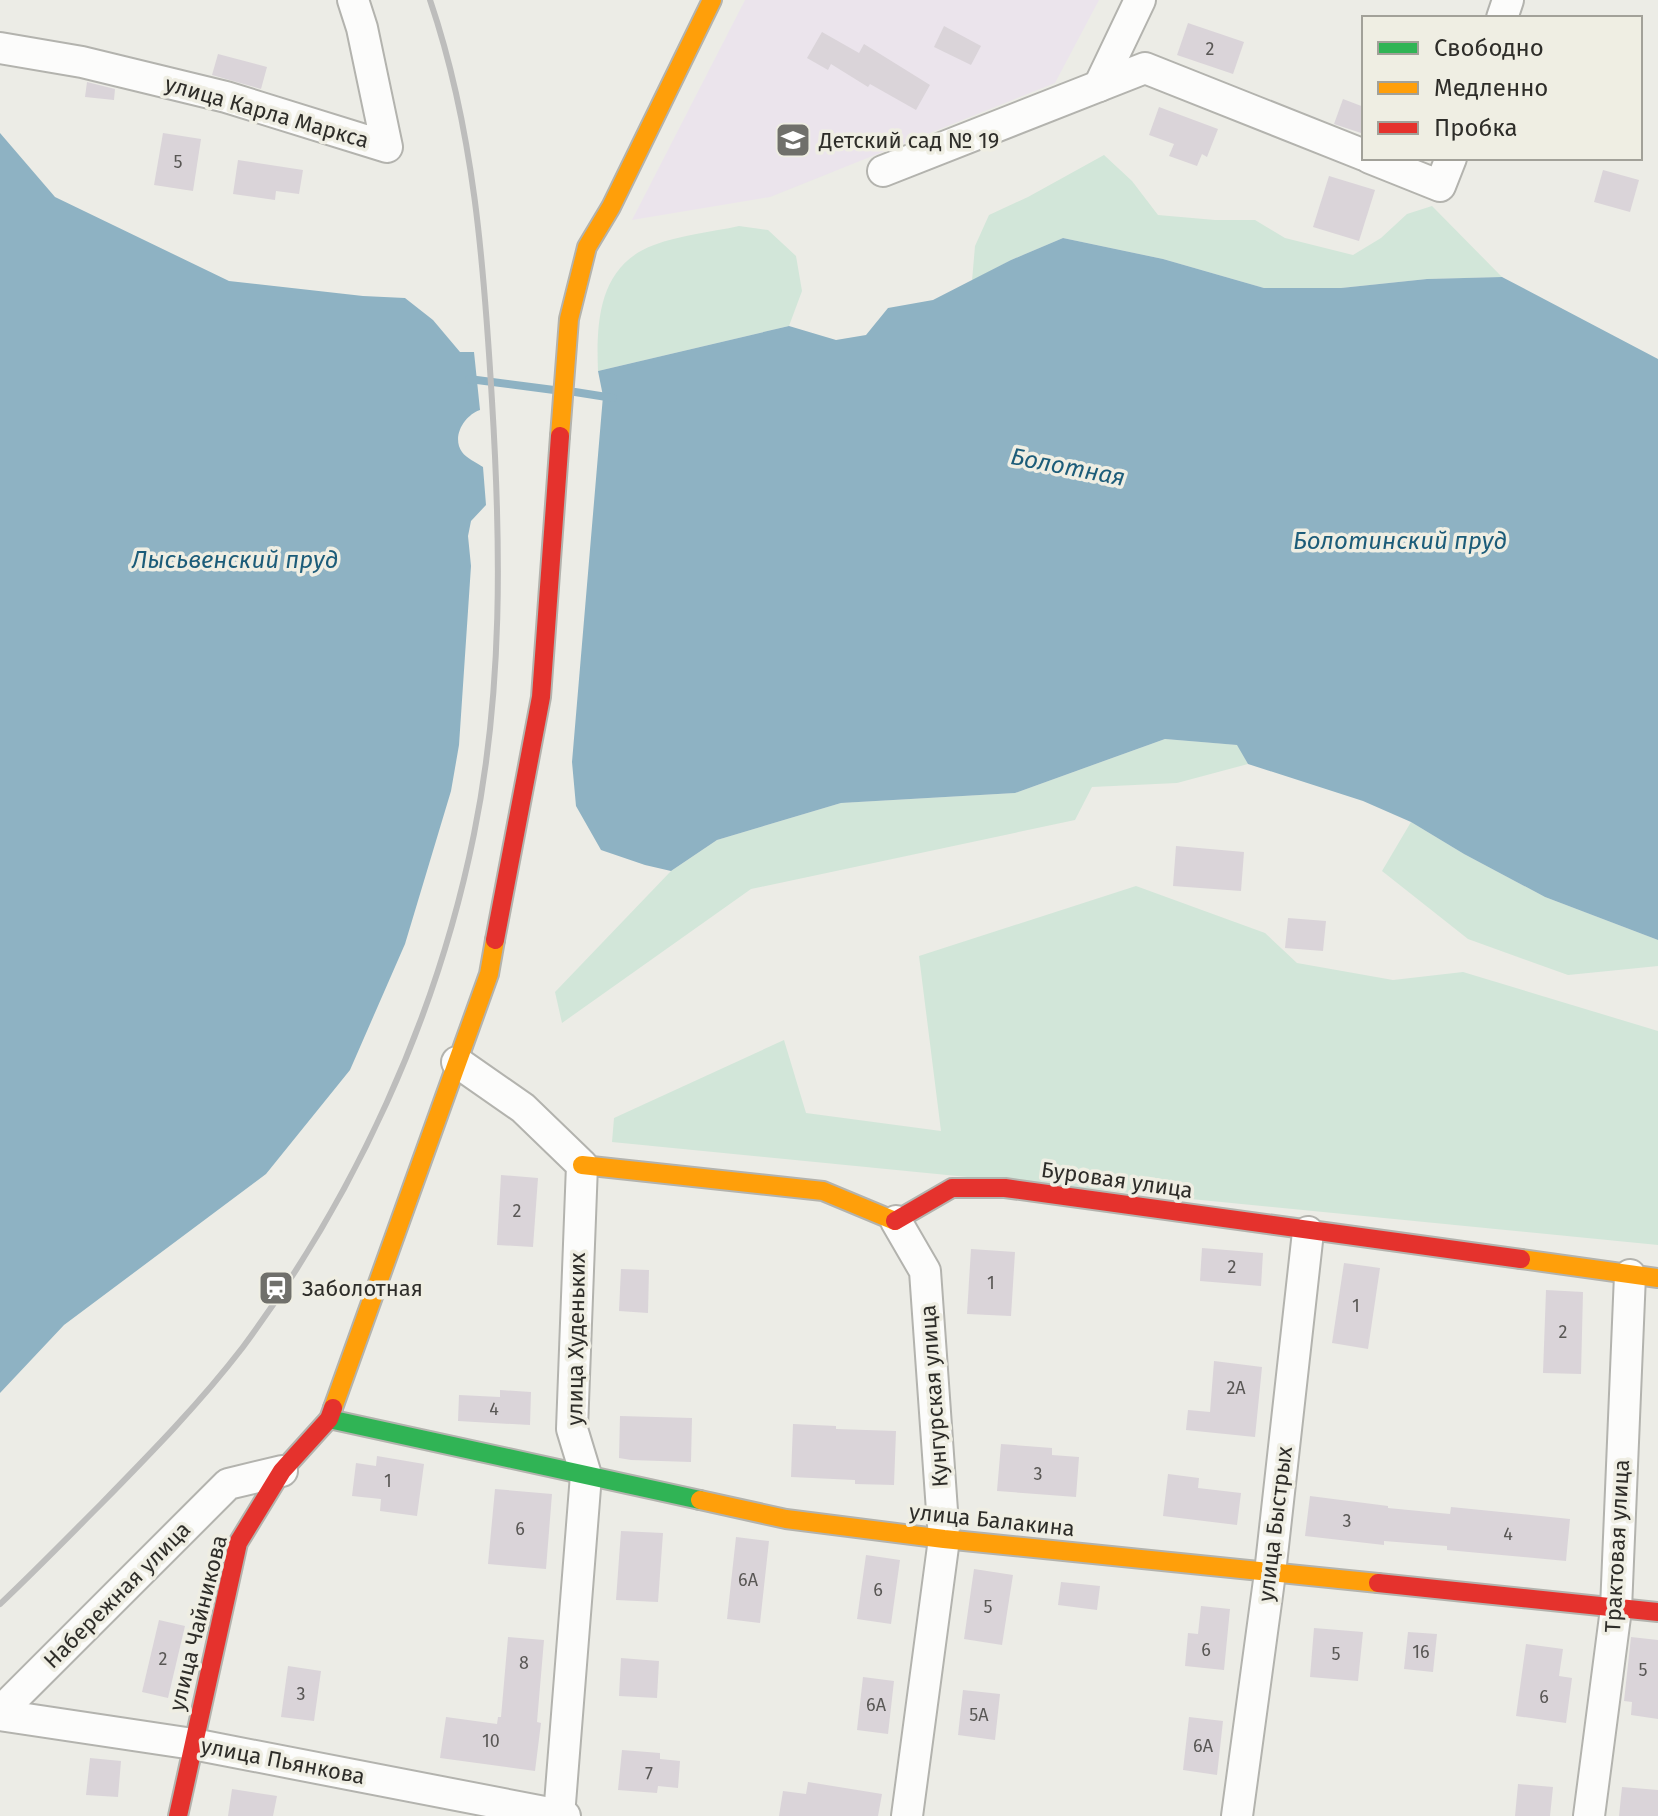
<svg xmlns="http://www.w3.org/2000/svg" width="1658" height="1816" font-family="'Fira Sans',sans-serif">
<style>
.education{fill:#ebe4ec}
.green{fill:#d2e6d9}
.water{fill:#8eb2c3}
.lines{fill:none;stroke-linecap:round;stroke-linejoin:round}
.stream{stroke:#8eb2c3;stroke-width:8}
.building{fill:#dad4d9}
.street-casing{stroke:#b3b3ae;stroke-width:34}
.fast-casing{stroke:#b3b3ae;stroke-width:22}
.slow-casing{stroke:#b3b3ae;stroke-width:22}
.jam-casing{stroke:#b3b3ae;stroke-width:22}
.street{stroke:#fcfcfb;stroke-width:30}
.fast{stroke:#30b455;stroke-width:18}
.slow{stroke:#ff9f0a;stroke-width:18}
.jam{stroke:#e5322d;stroke-width:18}
.rail{stroke:#bdbdbc;stroke-width:6}
.labels{text-anchor:middle;dominant-baseline:central;stroke-width:7;stroke-linejoin:round;paint-order:stroke}
.number-label{font-size:18px;fill:#595755}
.street-label{font-size:22px;fill:#2e2d29;stroke:#efeee3}
.poi-label{font-size:22px;fill:#2e2d29;stroke:#efeee3;text-anchor:start}
.water-label{font-size:24px;font-style:italic;fill:#1c5c79;stroke:#efeee3}
</style>
<rect width="100%" height="100%" fill="#ecece6"/>
<path class="education" d="M745,0H1099L1055,83L770,197L632,220Z"/>
<g class="green">
<path d="M1104,155L1132,181L1158,215L1215,220H1255L1285,238L1353,255L1381,238L1407,214L1432,206L1502,277L1427,279L1341,288H1264L1163,259L1063,238L1011,260L972,281L975,246L989,215L1028,197Z"/>
<path d="M739,226L768,230L796,256L802,291L789,326L598,371C596,321 599,265 654,245C680,235 712,232 739,226Z"/>
<path d="M1165,739L1238,745L1248,764L1177,783L1092,787L1075,820L751,889L562,1023L555,992L671,871L717,840L841,803L1015,793Z"/>
<path d="M1411,822L1464,854L1545,897L1658,940V966L1568,975L1468,939L1382,871Z"/>
<path d="M1136,886L1265,933L1297,963L1393,980L1463,972L1658,1031V1245L612,1142L614,1118L784,1040L806,1113L941,1131L919,956Z"/>
</g>
<g class="water">
<path d="M0,133L55,197L229,281L363,296L405,298L433,320L460,352H474L480,410C465,415 451,436 462,452C466,458 477,463 483,467L486,505L471,521L468,536L471,566L459,745L451,791L405,944L350,1070L266,1174L64,1325L0,1393Z"/>
<path d="M1063,238L1163,259L1264,288H1341L1427,279L1502,277L1658,359V940L1545,897L1464,854L1411,822L1363,801L1248,764L1237,745L1165,739L1015,793L841,803L717,840L671,871L645,865L601,850L576,806L572,762L603,396L598,371L789,326L836,340L866,335L888,308L933,300L1011,260Z"/>
</g>
<g class="lines">
<g class="stream">
<path d="M469,379L554,390"/>
<path d="M575,392L613,398"/>
</g>
</g>
<g class="building">
<path d="M1188,23L1244,42L1233,74L1177,55Z"/>
<path d="M944,26L981,46L971,65L934,47Z"/>
<path d="M822,32L859,53L864,44L930,85L916,110L870,84L868,87L831,64L828,70L807,58Z"/>
<path d="M218,54L267,67L261,89L212,75Z"/>
<path d="M87,82L115,89L114,100L85,97Z"/>
<path d="M1343,99L1364,107V134L1334,124Z"/>
<path d="M1159,107L1218,129L1207,157L1202,154L1197,166L1169,156L1174,144L1149,135Z"/>
<path d="M163,133L201,139L193,191L154,185Z"/>
<path d="M238,160L303,170L299,194L276,191L275,200L233,194Z"/>
<path d="M1603,170L1639,180L1630,212L1594,202Z"/>
<path d="M1329,176L1375,190L1359,241L1313,227Z"/>
<path d="M1176,846L1244,852L1241,891L1173,886Z"/>
<path d="M1288,918L1326,921L1323,951L1285,948Z"/>
<path d="M501,1175L538,1178L533,1247L497,1245Z"/>
<path d="M1202,1248L1263,1253L1261,1286L1200,1281Z"/>
<path d="M971,1249L1015,1252L1011,1316L967,1314Z"/>
<path d="M1344,1263L1380,1268L1368,1349L1332,1343Z"/>
<path d="M621,1269L649,1270L648,1313L619,1311Z"/>
<path d="M1546,1290L1583,1292L1581,1374L1543,1373Z"/>
<path d="M1214,1361L1262,1367L1255,1437L1186,1430L1188,1410L1210,1412Z"/>
<path d="M500,1390L531,1392L530,1425L458,1421L459,1395L500,1397Z"/>
<path d="M620,1416L692,1418L691,1462L631,1460L619,1458Z"/>
<path d="M793,1424L836,1426V1429L896,1431L894,1485L855,1484V1480L791,1477Z"/>
<path d="M1001,1444L1052,1448V1455L1079,1457L1076,1497L997,1491Z"/>
<path d="M377,1456L424,1464L417,1516L380,1511L381,1499L352,1496L356,1463L376,1466Z"/>
<path d="M1168,1474L1199,1478L1198,1488L1241,1493L1237,1525L1163,1516Z"/>
<path d="M495,1489L552,1494L546,1569L488,1564Z"/>
<path d="M1310,1496L1388,1506V1508L1450,1514L1451,1507L1570,1519L1566,1561L1447,1550V1546L1384,1541V1545L1305,1536Z"/>
<path d="M621,1531L663,1533L658,1602L616,1600Z"/>
<path d="M736,1537L769,1541L760,1623L727,1619Z"/>
<path d="M866,1555L900,1560L891,1624L857,1619Z"/>
<path d="M974,1569L1013,1575L1002,1645L964,1639Z"/>
<path d="M1061,1582L1100,1586L1097,1610L1058,1605Z"/>
<path d="M1201,1606L1230,1609L1224,1670L1185,1666L1188,1633L1198,1634Z"/>
<path d="M159,1620L185,1626L168,1698L142,1692Z"/>
<path d="M1314,1628L1363,1632L1358,1681L1310,1677Z"/>
<path d="M1408,1632L1437,1634L1433,1672L1404,1669Z"/>
<path d="M508,1637L544,1640L537,1722L541,1723L535,1771L440,1758L446,1717L497,1724L498,1717H501Z"/>
<path d="M1631,1637L1658,1640V1719L1631,1715L1632,1702L1624,1701Z"/>
<path d="M1526,1644L1563,1649L1559,1676L1572,1678L1566,1723L1516,1716Z"/>
<path d="M621,1658L659,1661L657,1698L619,1696Z"/>
<path d="M288,1666L321,1671L314,1721L281,1717Z"/>
<path d="M863,1677L894,1681L888,1734L857,1730Z"/>
<path d="M963,1690L1000,1694L995,1740L958,1735Z"/>
<path d="M1189,1717L1223,1721L1217,1775L1183,1770Z"/>
<path d="M622,1750L660,1753V1759L680,1761L678,1788L658,1786L657,1793L618,1790Z"/>
<path d="M90,1758L121,1761L118,1797L86,1795Z"/>
<path d="M808,1782L882,1794L878,1816H779L783,1791L806,1794Z"/>
<path d="M1518,1784L1553,1787L1550,1816H1515Z"/>
<path d="M1622,1787L1658,1790V1816H1619Z"/>
<path d="M232,1789L277,1796L273,1816H228Z"/>
</g>
<g class="lines">
<defs>
<g id="street">
<path d="M1502,18L1508,0"/>
<path d="M0,48L82,62L226,97L387,147L362,28L353,0"/>
<path d="M1099,86L1140,0"/>
<path d="M1370,158L1440,186L1451,158"/>
<path d="M883,171L1145,68L1364,155"/>
<path d="M457,1062L523,1108L582,1165L572,1429L586,1475L559,1816"/>
<path d="M896,1221L925,1271L944,1539L907,1816"/>
<path d="M0,1712L228,1484L282,1471"/>
<path d="M0,1715L193,1744L565,1816"/>
<path d="M1237,1816L1270,1573L1308,1232"/>
<path d="M1589,1816L1616,1609L1630,1275"/>
</g>
<path id="fast" d="M329,1419L700,1500"/>
<g id="slow">
<path d="M560,436L569,319L587,247L611,207L712,0"/>
<path d="M582,1165L823,1191L895,1221"/>
<path d="M1521,1259L1658,1278"/>
<path d="M333,1408L489,974L495,940"/>
<path d="M700,1500L786,1519L944,1539L1378,1583"/>
</g>
<g id="jam">
<path d="M495,940L541,697L560,436"/>
<path d="M895,1221L952,1188H1005L1521,1259"/>
<path d="M1378,1583L1658,1612"/>
<path d="M178,1816L238,1543L282,1471L329,1419L333,1408"/>
</g>
</defs>
<use href="#street" class="street-casing"/>
<use href="#fast" class="fast-casing"/>
<use href="#slow" class="slow-casing"/>
<use href="#jam" class="jam-casing"/>
<use href="#street" class="street"/>
<use href="#fast" class="fast"/>
<use href="#slow" class="slow"/>
<use href="#jam" class="jam"/>
<path class="rail" d="M0,1604C34,1572 67,1538 101,1504C150,1454 200,1403 243,1347C355,1196 437,1018 474,834C503,691 501,546 492,401C484,266 474,129 430,0"/>
</g>
<defs>
<symbol id="school-square" viewBox="-11 -11 22 22"><rect x="-9" y="-9" width="18" height="18" rx="4" fill="#70706b" stroke="#efeee3"/><path d="M0-5L7-2L0 1L-7-2ZM-4 1L0 2.5L4 1V4Q0 6-4 4Z" fill="#fff"/></symbol>
<symbol id="station-square" viewBox="-11 -11 22 22"><rect x="-9" y="-9" width="18" height="18" rx="4" fill="#70706b" stroke="#efeee3"/><path d="M-3-6H3Q5-6 5-4V2Q5 4 3 4L4.5 6H3L1.5 4h-3L-3 6H-4.5L-3 4Q-5 4-5 2V-4Q-5-6-3-6ZM-3.5-4v3h7v-3ZM-3.5 1v1.5H-2V1ZM2 1v1.5H3.5V1Z" fill="#fff"/></symbol>
</defs>
<g fill-rule="evenodd">
<use href="#school-square" x="773" y="120" width="40" height="40"/>
<use href="#station-square" x="256" y="1268" width="40" height="40"/>
</g>
<g class="labels">
<g class="number-label">
<text x="1210" y="49">2</text>
<text x="178" y="162">5</text>
<text x="517" y="1211">2</text>
<text x="1232" y="1267">2</text>
<text x="991" y="1283">1</text>
<text x="1356" y="1306">1</text>
<text x="1563" y="1332">2</text>
<text x="1236" y="1388">2А</text>
<text x="494" y="1409">4</text>
<text x="1038" y="1474">3</text>
<text x="388" y="1481">1</text>
<text x="1347" y="1521">3</text>
<text x="520" y="1529">6</text>
<text x="1508" y="1534">4</text>
<text x="748" y="1580">6А</text>
<text x="878" y="1590">6</text>
<text x="988" y="1607">5</text>
<text x="1206" y="1650">6</text>
<text x="1421" y="1652">16</text>
<text x="1336" y="1654">5</text>
<text x="163" y="1659">2</text>
<text x="524" y="1663">8</text>
<text x="1643" y="1670">5</text>
<text x="301" y="1694">3</text>
<text x="1544" y="1697">6</text>
<text x="876" y="1705">6А</text>
<text x="979" y="1715">5А</text>
<text x="491" y="1741">10</text>
<text x="1203" y="1746">6А</text>
<text x="649" y="1774">7</text>
</g>
<g class="street-label">
<text transform="translate(267 112) rotate(16)">улица Карла Маркса</text>
<text transform="translate(1117 1180) rotate(8)">Буровая улица</text>
<text transform="translate(576 1339) rotate(-89)">улица Худеньких</text>
<text transform="translate(934 1396) rotate(-94)">Кунгурская улица</text>
<text transform="translate(992 1520) rotate(6)">улица Балакина</text>
<text transform="translate(1275 1524) rotate(-83)">улица Быстрых</text>
<text transform="translate(1617 1546) rotate(-87)">Трактовая улица</text>
<text transform="translate(117 1595) rotate(-45)">Набережная улица</text>
<text transform="translate(198 1623) rotate(-76)">улица Чайникова</text>
<text transform="translate(283 1761) rotate(11)">улица Пьянкова</text>
</g>
<g class="poi-label">
<text x="819" y="140">Детский сад № 19</text>
<text x="302" y="1288">Заболотная</text>
</g>
<g class="water-label">
<text transform="translate(1068 467) rotate(11)">Болотная</text>
<text x="1400" y="541">Болотинский пруд</text>
<text x="235" y="560">Лысьвенский пруд</text>
</g>
</g>
<rect x="1362" y="16" width="280" height="144" fill="#efeee3" stroke="#a2a199" stroke-width="2"/>
<rect x="1378" y="42" width="40" height="12" fill="#30b455" stroke="#a2a199" stroke-width="2"/>
<text x="1434" y="56" font-size="24" fill="#2e2d29">Свободно</text>
<rect x="1378" y="82" width="40" height="12" fill="#ff9f0a" stroke="#a2a199" stroke-width="2"/>
<text x="1434" y="96" font-size="24" fill="#2e2d29">Медленно</text>
<rect x="1378" y="122" width="40" height="12" fill="#e5322d" stroke="#a2a199" stroke-width="2"/>
<text x="1434" y="136" font-size="24" fill="#2e2d29">Пробка</text>
</svg>
